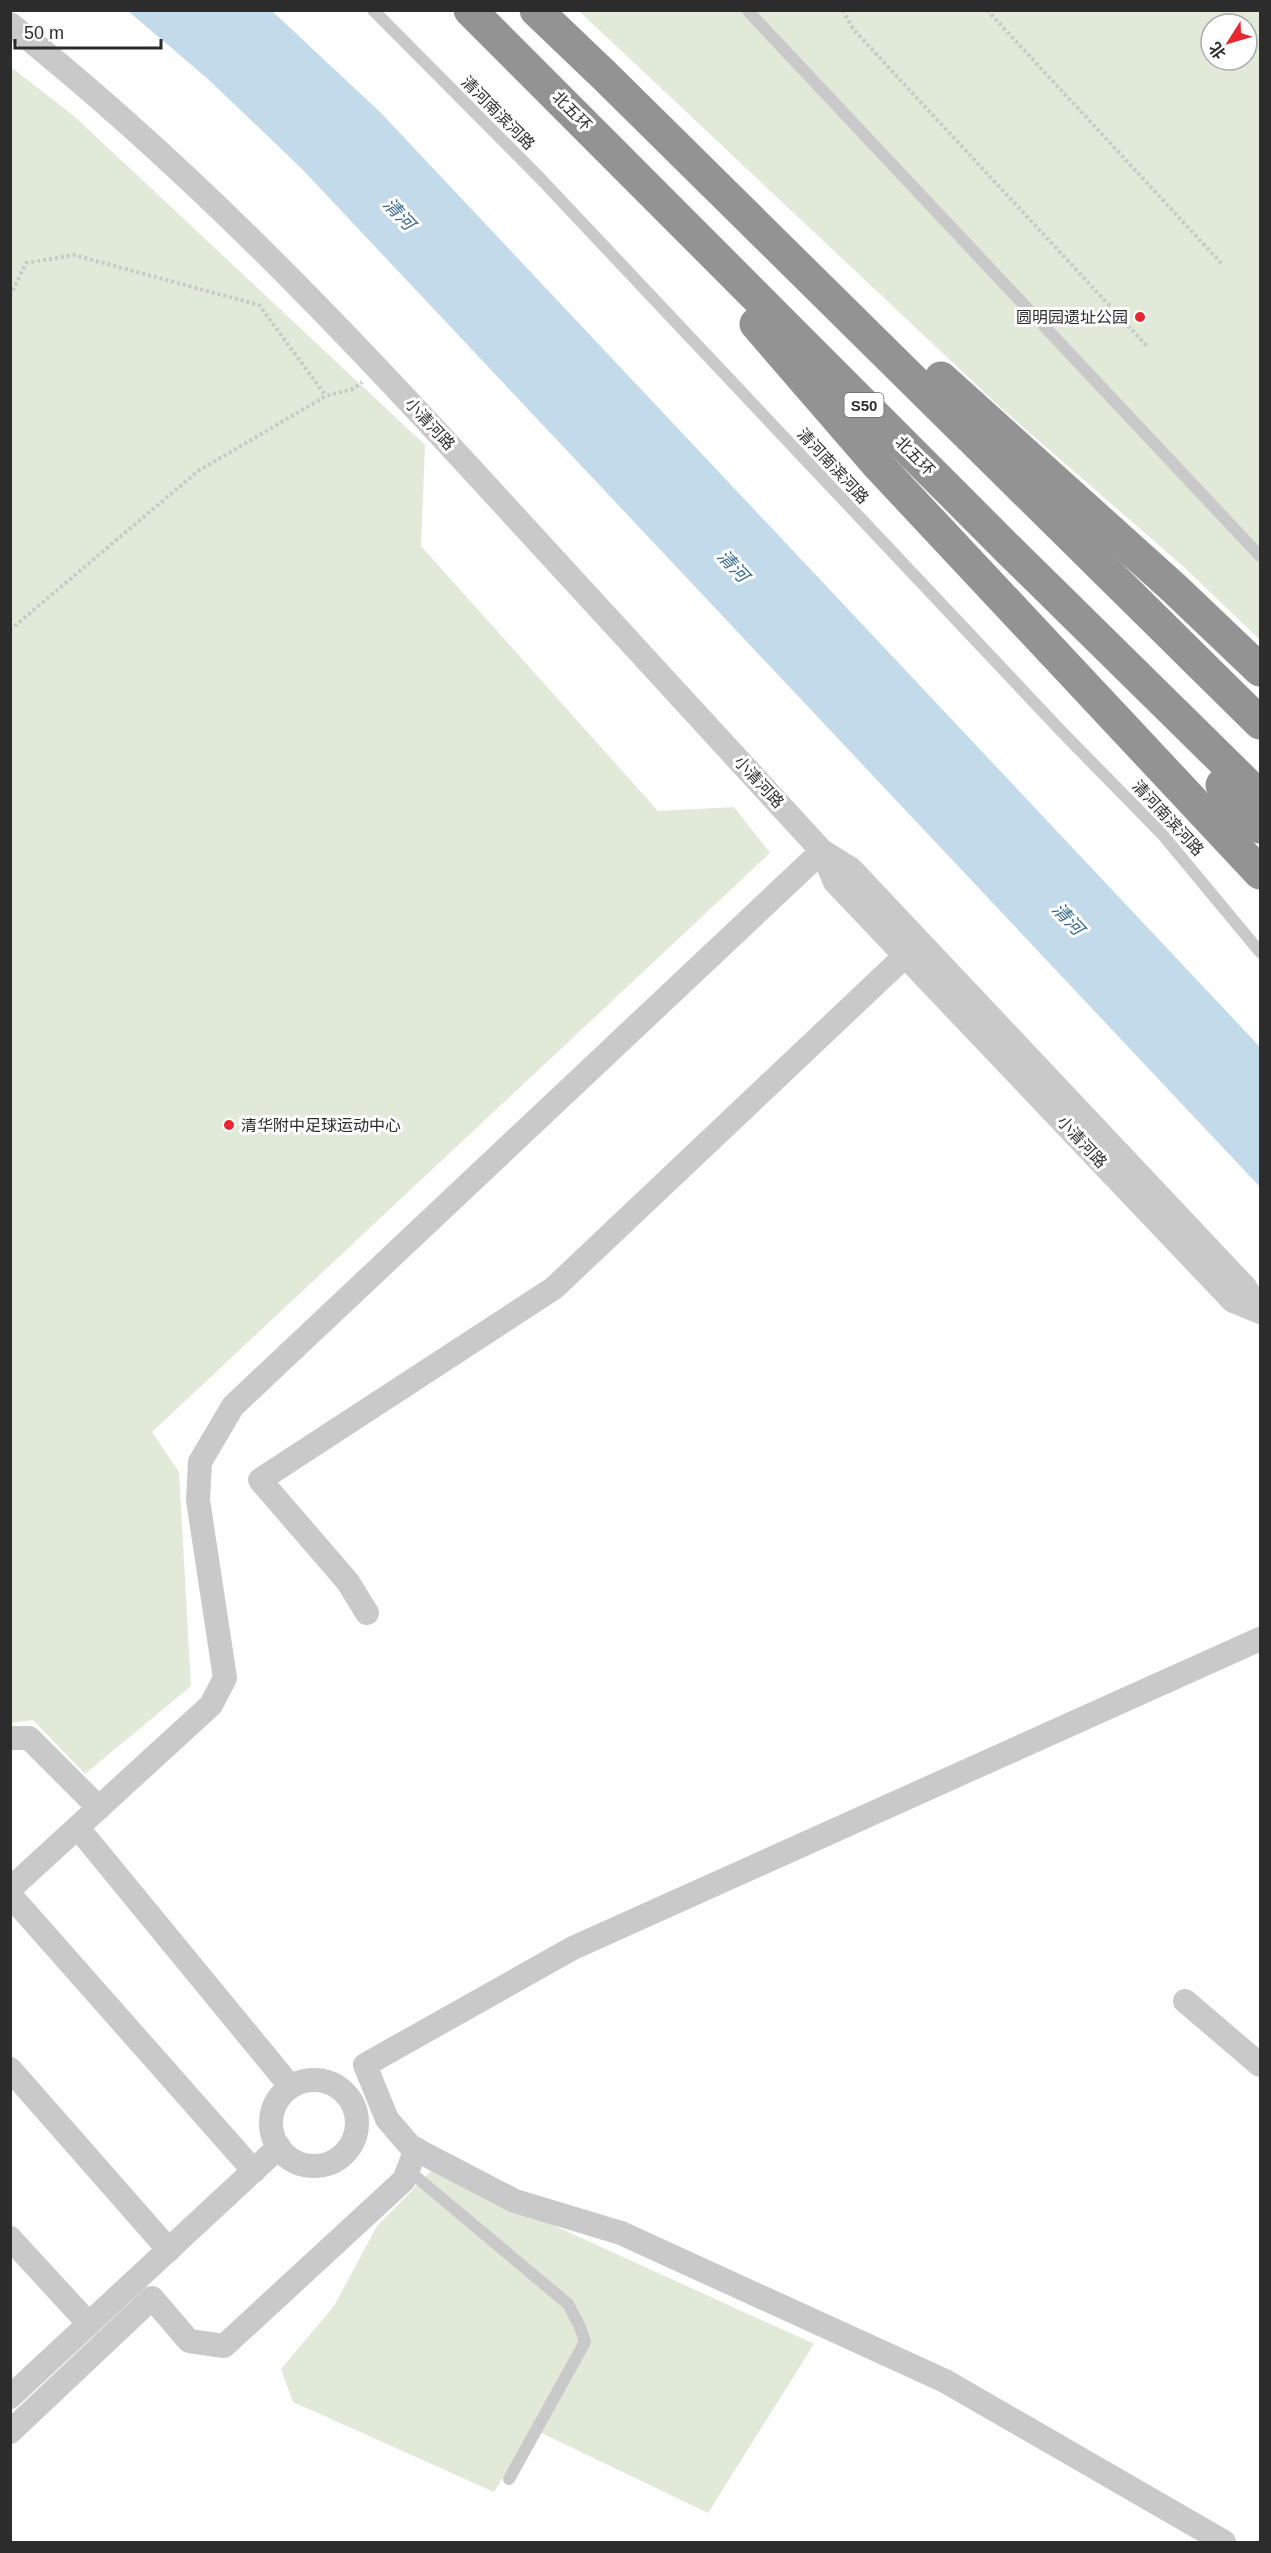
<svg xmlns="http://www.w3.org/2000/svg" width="1271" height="2553" font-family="Arial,'Noto Sans SC',sans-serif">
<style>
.green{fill:#e1ead8;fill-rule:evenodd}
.water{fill:#c3daeb}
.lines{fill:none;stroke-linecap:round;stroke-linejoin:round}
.path{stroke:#c9c9c9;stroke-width:4;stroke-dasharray:3 3;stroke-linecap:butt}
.service{stroke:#c9c9c9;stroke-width:12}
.minor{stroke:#c9c9c9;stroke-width:24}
.motorway{stroke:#939393;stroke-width:33}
.poi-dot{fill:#e92730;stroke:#fff;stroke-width:2}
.labels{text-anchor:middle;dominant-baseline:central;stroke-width:6;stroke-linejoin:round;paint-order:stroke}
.shield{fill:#fff;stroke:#6b6b6b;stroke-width:1.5}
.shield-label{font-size:15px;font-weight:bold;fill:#2c2c2c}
.street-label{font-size:16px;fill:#2c2c2c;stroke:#fff}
.poi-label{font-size:16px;fill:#2c2c2c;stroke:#fff;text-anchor:end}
.water-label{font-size:18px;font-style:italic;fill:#386b8f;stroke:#fff}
</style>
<rect width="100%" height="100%" fill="#fff"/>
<g class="green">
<path d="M579,11H1260V640L1184,567L1001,408ZM1211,24H1247V60H1211Z"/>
<path d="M11,67L74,116L425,445L421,546L658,811L734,807L770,853L152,1432L179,1472L191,1686L85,1774L33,1720L10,1723Z"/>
<path d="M432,2170L814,2344L708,2513L533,2429L494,2492L293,2402L281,2369L334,2306L377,2226Z"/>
</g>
<path class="water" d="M128,11H272L381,113L1260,1047V1187L302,169L208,79Z"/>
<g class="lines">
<g class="path">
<path d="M843,10L853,29L1147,346"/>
<path d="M987,10L1221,263"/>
<path d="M10,296L26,263L74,255L259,305L326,396"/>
<path d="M10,630L198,471L326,396L353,389L362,382"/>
</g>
<g class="service">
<path d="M373,10L538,176L1063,733L1162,834L1260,952"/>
<path d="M747,10L1260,556"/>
<path d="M408,2170L568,2304L580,2327L585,2342L509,2479"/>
</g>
<g class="minor">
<path d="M10,24C192,169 351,337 507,508C612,622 717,737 822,851L851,869L1245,1287L1260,1310"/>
<path d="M822,851L835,882L1233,1301L1260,1312"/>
<path d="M367,1613L348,1582L260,1480L554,1288L905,956"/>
<path d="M10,1738H29L99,1808"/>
<path d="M78,1828L290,2086"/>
<path d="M10,1889L211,1705L225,1678L198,1500L200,1462L233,1406L822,851"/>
<path d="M10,1895L254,2171"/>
<path d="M1185,2001L1260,2065"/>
<path d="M10,2069L169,2250"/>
<circle cx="314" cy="2123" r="43"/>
<path d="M10,2238L89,2324"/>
<path d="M10,2397L279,2147"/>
<path d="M10,2432L152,2298L189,2341L224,2346L404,2180L416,2149"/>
<path d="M1224,2542L945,2381L621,2233L515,2201L411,2147L387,2119L365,2065L573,1948L1260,1639"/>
</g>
<g class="motorway">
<path d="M470,10L1009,550L1260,797"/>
<path d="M536,10L605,76L1260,723"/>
<path d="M756,324L877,464L1260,873"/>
<path d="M941,378L1175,589L1260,670"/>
<path d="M1222,785L1260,827"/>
</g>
</g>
<g class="poi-dot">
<circle cx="1140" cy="317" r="6"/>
<circle cx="229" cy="1125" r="6"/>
</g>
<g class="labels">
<rect class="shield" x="844.5" y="393" width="39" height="24" rx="4.5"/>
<g class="shield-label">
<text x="864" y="405">S50</text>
</g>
<g class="street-label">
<text transform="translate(572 111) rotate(45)">北五环</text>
<text transform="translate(498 113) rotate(45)">清河南滨河路</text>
<text transform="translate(430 424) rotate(47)">小清河路</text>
<text transform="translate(915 456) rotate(45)">北五环</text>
<text transform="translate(833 466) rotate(47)">清河南滨河路</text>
<text transform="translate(759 782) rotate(47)">小清河路</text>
<text transform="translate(1168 818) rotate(47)">清河南滨河路</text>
<text transform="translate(1082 1142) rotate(47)">小清河路</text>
</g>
<g class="poi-label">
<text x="1128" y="317">圆明园遗址公园</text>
<text x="241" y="1125" text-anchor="start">清华附中足球运动中心</text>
</g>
<g class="water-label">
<text transform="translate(399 214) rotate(47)">清河</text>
<text transform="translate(733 566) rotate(47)">清河</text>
<text transform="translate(1068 919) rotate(47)">清河</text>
</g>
</g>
<rect width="1271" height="2553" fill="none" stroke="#2c2c2c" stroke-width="24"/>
<g transform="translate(1229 42) rotate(233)"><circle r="28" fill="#ffffff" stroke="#ababab" stroke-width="1.5"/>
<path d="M0-4.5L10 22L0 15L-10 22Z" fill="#e92730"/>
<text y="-9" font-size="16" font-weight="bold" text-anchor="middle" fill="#2c2c2c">北</text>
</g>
<path d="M15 39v9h146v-9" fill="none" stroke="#2c2c2c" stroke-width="3"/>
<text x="24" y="39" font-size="18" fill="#2c2c2c" stroke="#ffffff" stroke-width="4.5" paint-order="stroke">50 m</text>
</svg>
